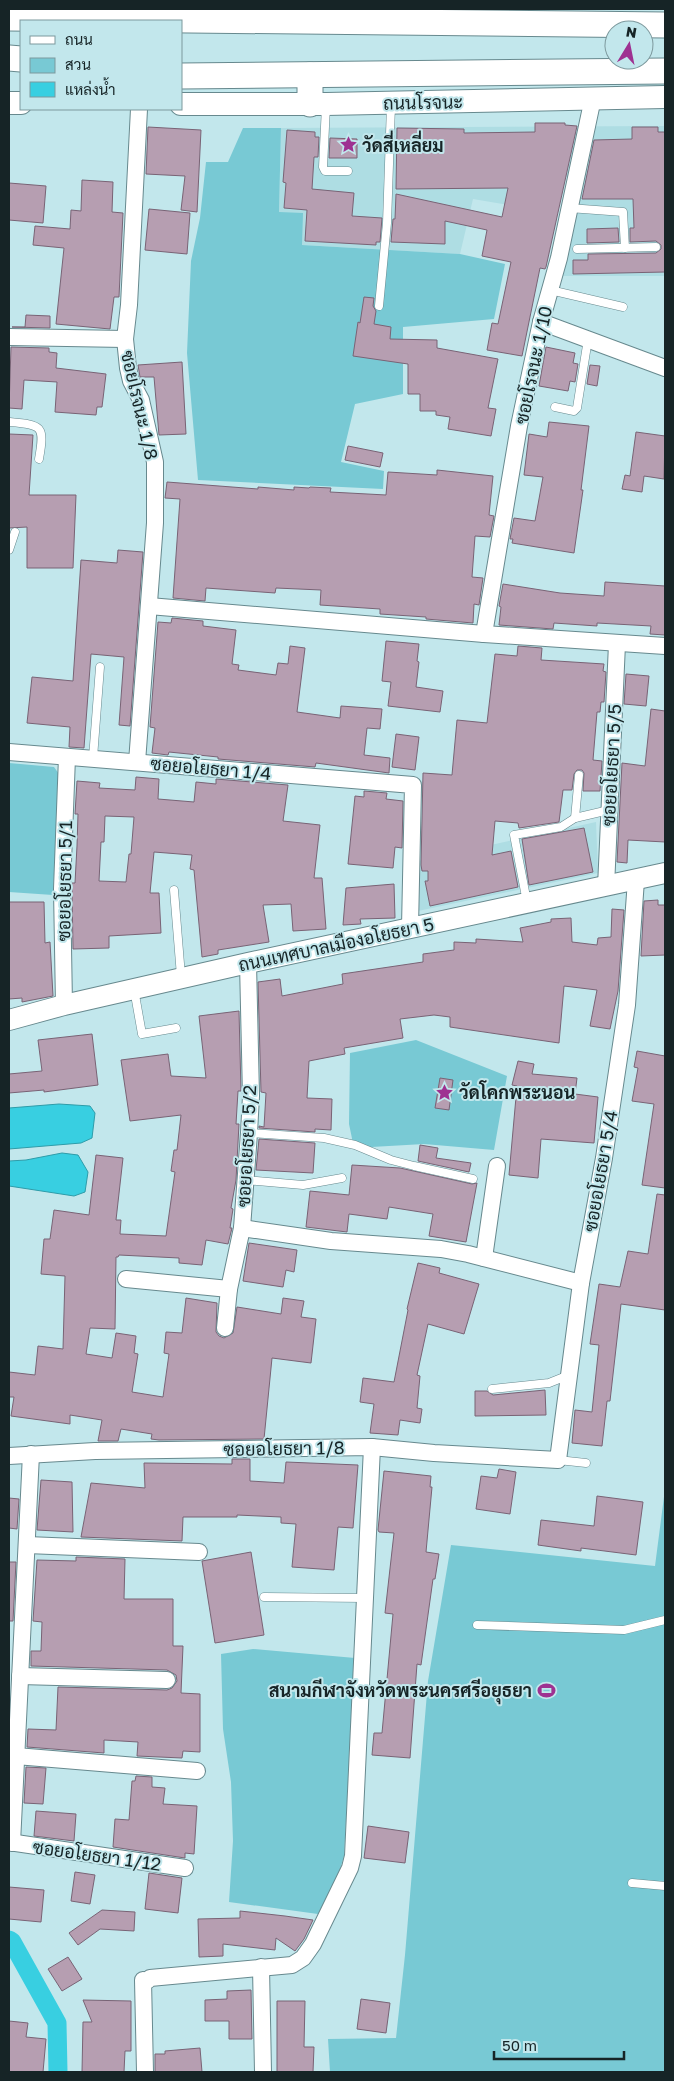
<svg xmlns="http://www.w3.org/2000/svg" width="674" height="2081" font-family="'Golos Text',Sarabun,sans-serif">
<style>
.built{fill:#aedde3}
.green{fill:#78c9d4}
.water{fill:#38cfe1;stroke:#2e9ca9}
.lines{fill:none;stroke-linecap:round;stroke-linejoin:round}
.canal{stroke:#38cfe1;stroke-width:19}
.building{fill:#b69eb1;stroke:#796375;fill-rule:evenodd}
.service-casing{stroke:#67898e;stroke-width:9}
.minor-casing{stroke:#67898e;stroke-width:18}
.tertiary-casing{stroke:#67898e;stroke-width:22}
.secondary-casing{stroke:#67898e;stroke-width:24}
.primary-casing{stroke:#67898e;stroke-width:27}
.service{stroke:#fff;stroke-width:8}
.minor{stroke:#fff;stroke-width:16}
.tertiary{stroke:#fff;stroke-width:20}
.secondary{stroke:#fff;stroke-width:22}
.primary{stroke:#fff;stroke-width:25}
.labels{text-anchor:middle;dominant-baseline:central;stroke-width:4;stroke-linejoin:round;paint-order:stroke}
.street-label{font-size:18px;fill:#162426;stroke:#c2e7ec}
.poi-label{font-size:18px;font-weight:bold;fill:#162426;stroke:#c2e7ec;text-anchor:start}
</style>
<rect width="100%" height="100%" fill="#c2e7ec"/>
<g class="built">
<path d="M665,126V276H546L570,177H521L514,206L473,199L460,254L302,245L279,212L281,128Z"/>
<path d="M596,822L598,873L418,911V861Z"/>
</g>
<g class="green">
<path d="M243,128H281L279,212L303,213L302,245L460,254L505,264L494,319L403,327V394L355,404L341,462L384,471L383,489L198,480L187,353L191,261L200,218L206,162H228Z"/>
<path d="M9,763L54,767L59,774L53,895L9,892Z"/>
<path d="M416,1040L507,1076L494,1150L424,1144L354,1148L349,1124L350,1053Z"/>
<path d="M665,1489V2072H330L328,2039L396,2038L405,1955L428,1681L451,1545L655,1566Z"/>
<path d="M253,1649L355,1658L344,1856L335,1886L318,1914L229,1902L233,1841L231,1782L223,1729L221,1654Z"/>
</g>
<g class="water">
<path d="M59,1104L90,1106L95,1113L92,1138L81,1143L9,1149V1108Z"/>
<path d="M62,1153L78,1155L88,1172L85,1192L74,1196L9,1186V1161L26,1160Z"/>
</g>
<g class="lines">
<path class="canal" d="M9,1940L12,1942L57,2023L58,2072"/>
</g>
<g class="building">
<path d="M535,123H565V125L577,126L546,267L545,269L540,268L522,356L487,350L492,323L498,324L511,262L482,256L487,230L445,221V244L391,242L393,219H395L396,194L502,217L508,188L396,189L397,128L464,129V133L535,132Z"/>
<path d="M148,127L201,130L197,212L181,210L185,176L146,174Z"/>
<path d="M632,127H658V132H665V272L573,274V260H588V254L656,253L661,249V245L656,241L630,242V228H634L633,199H582L594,140L632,139Z"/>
<path d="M287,130L315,132V137H319L318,157H314L312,189L354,193L352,216L382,218L380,242H376V245L305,241L307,210L284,208L286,183L283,182Z"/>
<path d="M330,138L357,139V158H329Z"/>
<path d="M82,180L113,182L112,212L123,213L119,297H114L110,329L56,324L64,248L33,245L35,226L70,229L71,210L81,211Z"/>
<path d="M9,183L46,186L43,223L9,220Z"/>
<path d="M149,209L190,213L187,254L145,250Z"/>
<path d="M618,228L619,242L587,243V229Z"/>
<path d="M364,297L374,298L373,306L376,311L374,324L391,327L390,339L437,340V348L498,359L488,408L496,409L491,436L448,429L450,417L436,415V411H420V394H408V364L353,356L358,322L360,323Z"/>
<path d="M26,315L50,316V328L12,327H25Z"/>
<path d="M11,347L49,348V352L57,353L56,368L106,374L102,407H97L96,415L55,412L57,382L24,380L22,409L9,408Z"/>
<path d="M546,347L575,353L573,363L578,364L575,382L570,381L568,391L539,386Z"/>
<path d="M182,362L186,434L159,435L154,377H140L138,365Z"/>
<path d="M590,365L600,366L597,386L587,384Z"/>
<path d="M549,422L589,426L581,490H583L574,553L512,543L513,539H510L514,518L535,521L543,477L524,475L529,434L547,437Z"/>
<path d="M636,432L665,436L664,479L644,476L642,492L622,489L625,475L630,476Z"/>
<path d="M9,434L33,435L29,495H76L73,568H27V527L9,528Z"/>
<path d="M348,446L383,453L380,467L345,460Z"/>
<path d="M437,470L493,476L489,515L494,516L490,537L475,536L472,577L483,578L479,605L474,604L473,623L426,619V617L380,614V609L320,605L321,590L276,588L275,593L206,588L205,601L173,598L180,499L165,498L167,482L258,489V487L294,490V487L309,488L310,487L331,488L330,492L386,495L388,472L437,475Z"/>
<path d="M118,550L143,552L130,726L119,725L124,657L91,654L84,748L69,747L70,727L27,723L32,677L73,681L81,560L117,563Z"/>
<path d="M605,582L665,586V635L650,634L651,626L597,623V626L554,623L553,629L499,625L501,607L499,606L503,584L560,593L604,596Z"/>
<path d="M172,618L203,621V626L236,630L232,664L239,665L238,670L276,675L278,663L288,664L290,646L305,648L297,712L340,718L341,706L382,709L380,729L367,728L364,755L390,758L389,773L316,763L315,767L218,759V757L169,752L168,755L152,753L155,728L150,727L158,622L171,623Z"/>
<path d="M386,641L419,644L417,661L419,662L416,687L443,691L440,712L388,706L391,682L382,681Z"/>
<path d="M518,646L542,648L541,660L604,664L603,671L606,672L604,702H601L600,712H597L593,760L602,761L600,791H583L584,773L582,770H577L574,774L572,790H563L559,822L519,828L518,823L495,821L492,855L511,851L518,887L430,906L425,881H428V871H422L421,865L423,773L452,775L457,720L487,723L495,654L517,656Z"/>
<path d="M626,674L649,676L646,706L624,704Z"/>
<path d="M651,709L665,711V842L628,840L627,863L617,862L622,763L645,766Z"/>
<path d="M396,734L419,737L415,770L392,767Z"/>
<path d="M136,777L159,779L158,799L194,802L196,782L216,784V779L288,785L283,821L320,825L314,878H322L326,929L293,931L291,904L263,905L269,942L218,950V954L202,957L194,870L190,869L192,855L154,852L150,893H159L161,933L109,936V948L73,949L72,889V883H75L77,846L78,814H75L77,781L100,783L99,788L135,790ZM105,816L134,817L131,854H129L126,882L99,881L101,842H104Z"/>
<path d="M364,791L387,793L386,799L403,801L402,848L395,847L393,868L348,864L355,796L364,797Z"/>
<path d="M584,828L593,872L529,885L522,839Z"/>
<path d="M394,884L395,918L360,919L361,924L343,925L346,888Z"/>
<path d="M658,900V905H665V955L641,956L644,901Z"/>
<path d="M9,902H44L45,943L50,942L53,996L22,1002V998L9,999Z"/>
<path d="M612,909L624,910L618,991L610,1029L590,1026L597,990L564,986L559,1043L450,1027V1017L434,1015L400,1019L403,1038L344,1048L345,1054L309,1061L307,1098L332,1099L331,1130L315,1129V1132L259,1128V1126L264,1127L266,1093L261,1092L258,982L280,979L282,996L343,984L342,974L423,962V954L454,950V942L476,943V939L523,942L520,928L551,922V919L571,918L572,942L597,945L598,938L611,937Z"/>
<path d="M239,1011L241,1091H238L236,1124H239L236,1180L231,1208L233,1209L230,1228H232L228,1244L206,1240L202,1265L179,1263V1258L119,1255L118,1257H116L115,1329L90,1328L86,1354L112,1358L116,1333L136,1336L134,1353L138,1354L132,1392L163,1397L169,1354L164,1353L166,1332L182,1333L186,1298L217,1303L216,1332L219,1336L224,1338L233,1333L237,1307L281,1314L283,1298L304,1301L301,1317L316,1319L311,1363L272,1358L264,1439L159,1440L151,1439L152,1434L121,1429L118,1441H98L102,1420L70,1415V1424L11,1416L14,1397H9V1372L35,1375L38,1346L63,1349L65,1276L41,1274L44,1239H50L54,1210L89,1215L96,1155L123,1158L116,1220H121L120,1234L166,1236L175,1172L171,1171L174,1150H177L181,1115L130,1121L121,1060L168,1054L171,1076L206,1078L199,1016Z"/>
<path d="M92,1034L98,1085L44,1092V1090L9,1093V1074L42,1071L38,1040Z"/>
<path d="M637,1051L665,1056V1188L642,1185L654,1104L632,1101L638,1068L634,1067Z"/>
<path d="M518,1061L534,1064L532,1074L577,1078L575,1094L598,1097L594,1143L541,1139L538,1178L509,1175L517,1086L512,1085Z"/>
<path d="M440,1078L453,1080L449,1110L435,1108Z"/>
<path d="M259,1139L315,1143L313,1173L256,1170Z"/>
<path d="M420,1145L438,1148L436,1158L471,1163L469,1172L418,1161Z"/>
<path d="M352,1165L400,1168L472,1184L477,1183L466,1242L429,1236L433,1214L389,1207L387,1219L349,1214L347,1232L306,1227L310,1191L349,1195Z"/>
<path d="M657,1194L665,1195V1310L621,1304L610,1401H607L602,1446L572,1443L575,1410L592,1412L599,1345L590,1344L599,1284L620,1287L628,1251L648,1254Z"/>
<path d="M249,1243L297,1250L294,1272L286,1270L283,1287L243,1281Z"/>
<path d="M418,1263L440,1268L439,1273L479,1284L464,1334L428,1324L417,1375L420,1376L417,1408L422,1409L420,1423L400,1420L398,1435L370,1433L374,1404L360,1402L363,1378L394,1382L408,1310L407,1309Z"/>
<path d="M545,1390L546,1415L475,1416V1391H487L493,1395Z"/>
<path d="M232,1459H250V1481L284,1483L286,1462L358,1465L353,1528L338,1527L334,1570L292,1567L296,1524L281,1523V1517L237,1515V1517H183L182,1541L81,1537L91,1483L145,1488L144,1463L232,1464Z"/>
<path d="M499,1469L516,1472L510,1514L476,1509L481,1476L497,1478Z"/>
<path d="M384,1471L431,1476L430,1487H432L426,1552L439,1554L435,1579H433L421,1665L417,1664L410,1758L372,1755L374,1733H382L393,1614L385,1613L394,1533L379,1532L378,1530Z"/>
<path d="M41,1480L72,1482L73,1532L37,1530Z"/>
<path d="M597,1496L643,1502L636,1555L581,1548V1551L538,1545L541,1520L594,1526Z"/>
<path d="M9,1498L19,1499L17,1529L9,1528Z"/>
<path d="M251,1552L264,1635L215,1643L202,1561Z"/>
<path d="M76,1557L125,1559L124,1599H173V1646H183L181,1693L200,1694V1752L183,1751L182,1758L137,1756L138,1742L104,1740V1753L27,1747L28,1729L56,1730L58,1687L167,1690L172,1688L177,1681L176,1675L167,1670L31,1666V1651H41L42,1622L33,1621L37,1560L76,1561Z"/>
<path d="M9,1562H16L13,1621H9Z"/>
<path d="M26,1767L46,1768L43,1804L24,1803Z"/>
<path d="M136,1776L152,1777V1787L165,1788L163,1804L197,1806L194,1854L185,1853V1858L113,1847L115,1819L129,1820L132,1781H135Z"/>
<path d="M36,1811L76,1814L74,1841L34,1836Z"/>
<path d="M368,1826L409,1832L405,1863L364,1858Z"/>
<path d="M75,1872L95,1875L90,1904L71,1901Z"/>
<path d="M149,1873L182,1878L178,1913L145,1909Z"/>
<path d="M9,1887L44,1890L41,1922L9,1919Z"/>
<path d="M102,1910L135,1912L134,1931L100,1929L78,1945L69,1933Z"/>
<path d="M240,1911L285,1916L313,1920L304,1939L295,1951L276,1938L275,1950L223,1944V1956L199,1957L198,1919L240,1918Z"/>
<path d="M68,1957L82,1979L62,1991L48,1969Z"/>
<path d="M251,1990L252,2039H229V2021H205V2000L227,1999V1991Z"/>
<path d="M361,1999L390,2003L386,2033L357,2029Z"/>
<path d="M83,2000L131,2001V2051H125L124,2072H82L83,2022H92Z"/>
<path d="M277,2001H305L304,2047H314L313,2072H277Z"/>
<path d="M9,2021L28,2023L26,2037L46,2039L43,2072H9Z"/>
<path d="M200,2048L202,2072H155V2054H165V2051Z"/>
</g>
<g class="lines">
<defs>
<g id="service">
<path d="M326,106L323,167L325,171H348"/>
<path d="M569,208L623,212L625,248"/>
<path d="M577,249L656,247"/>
<path d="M550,290L623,307"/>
<path d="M379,306L387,223L391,105"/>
<path d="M555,407L574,411L577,408L588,339"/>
<path d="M9,422C42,425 45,425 39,459"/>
<path d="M9,550L15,532"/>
<path d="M93,758L100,667"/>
<path d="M575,818L579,775"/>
<path d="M174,890L181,976"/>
<path d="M527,902L514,835L561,827L575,818L609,810"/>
<path d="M134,989L142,1034L176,1028"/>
<path d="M249,1133L324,1138L355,1145L391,1160L414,1166L473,1179"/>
<path d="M245,1180L303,1185L342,1178"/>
<path d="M492,1389L549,1383L569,1375"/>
<path d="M558,1460L586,1463"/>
<path d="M264,1597L365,1598"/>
<path d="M477,1625L624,1630L665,1620"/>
<path d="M632,1883L665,1886"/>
</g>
<g id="minor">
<path d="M541,322L665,368"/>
<path d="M9,337L125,339"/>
<path d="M149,606L484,634L665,646"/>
<path d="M484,634L519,426L541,322L559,258L593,98"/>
<path d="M9,752L413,785L410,927"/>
<path d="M137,762L155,523V462L141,400L131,381L128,368L125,339L129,305L139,109"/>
<path d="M606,887L617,644"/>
<path d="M64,1005L62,889L67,757"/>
<path d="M242,1228L331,1241L441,1249L468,1254L581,1283"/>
<path d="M484,1258L497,1166"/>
<path d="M126,1279L229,1289"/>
<path d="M225,1328L229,1289L242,1228L249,1133L251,1096L248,963"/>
<path d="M9,1456L95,1451L372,1447L434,1453L558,1460L581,1283L604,1158L627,1005L636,880"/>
<path d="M27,1545L199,1552"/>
<path d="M20,1676L167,1680"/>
<path d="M16,1756L197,1771"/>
<path d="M9,1842L185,1868"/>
<path d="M12,1843L31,1454"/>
<path d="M261,1967L263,2072"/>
<path d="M145,2072L143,1980L147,1981L150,1978L292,1965L303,1958L313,1944L350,1868L353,1856L372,1447"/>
</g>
<path id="tertiary" d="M9,1020L64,1005L248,963L665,873"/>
<g id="secondary">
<path d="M9,103H21"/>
<path d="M181,104H326L665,97"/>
</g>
<g id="primary">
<path d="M9,18L665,25"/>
<path d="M9,58L21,59"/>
<path d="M181,76L665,71"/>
<path d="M310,104V75"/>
</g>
</defs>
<use href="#service" class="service-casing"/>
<use href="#minor" class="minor-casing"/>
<use href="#tertiary" class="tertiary-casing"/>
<use href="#secondary" class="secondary-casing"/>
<use href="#primary" class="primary-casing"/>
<use href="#service" class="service"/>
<use href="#minor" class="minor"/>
<use href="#tertiary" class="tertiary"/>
<use href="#secondary" class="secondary"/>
<use href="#primary" class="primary"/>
</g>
<defs>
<symbol id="sight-bare" viewBox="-9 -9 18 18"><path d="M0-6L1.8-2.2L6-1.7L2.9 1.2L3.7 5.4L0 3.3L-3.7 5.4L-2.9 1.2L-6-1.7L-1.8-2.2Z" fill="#9e3191" stroke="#c2e7ec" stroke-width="2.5" paint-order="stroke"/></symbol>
<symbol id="stadium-bare" viewBox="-9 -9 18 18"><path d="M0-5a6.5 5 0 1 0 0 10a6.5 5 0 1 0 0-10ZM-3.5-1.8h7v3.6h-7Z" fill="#9e3191" stroke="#c2e7ec" stroke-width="2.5" paint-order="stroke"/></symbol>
</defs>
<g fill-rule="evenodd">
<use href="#sight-bare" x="336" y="132" width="25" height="25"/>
<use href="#sight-bare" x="432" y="1080" width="25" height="25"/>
<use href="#stadium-bare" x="534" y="1678" width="25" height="25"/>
</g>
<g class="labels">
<g class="street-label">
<text transform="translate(423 102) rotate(-1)">ถนนโรจนะ</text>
<text transform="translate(533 365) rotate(-78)">ซอยโรจนะ 1/10</text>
<text transform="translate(140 405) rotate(77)">ซอยโรจนะ 1/8</text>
<text transform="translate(611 765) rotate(-87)">ซอยอโยธยา 5/5</text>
<text transform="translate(211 768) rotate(5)">ซอยอโยธยา 1/4</text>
<text transform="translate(64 881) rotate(-89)">ซอยอโยธยา 5/1</text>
<text transform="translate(336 944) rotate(-12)">ถนนเทศบาลเมืองอโยธยา 5</text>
<text transform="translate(246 1146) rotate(-87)">ซอยอโยธยา 5/2</text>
<text transform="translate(600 1171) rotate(-80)">ซอยอโยธยา 5/4</text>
<text transform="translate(284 1448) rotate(-1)">ซอยอโยธยา 1/8</text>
<text transform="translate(97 1855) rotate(8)">ซอยอโยธยา 1/12</text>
</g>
<g class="poi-label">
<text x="362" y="145">วัดสี่เหลี่ยม</text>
<text x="459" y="1092">วัดโคกพระนอน</text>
<text x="532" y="1690" text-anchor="end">สนามกีฬาจังหวัดพระนครศรีอยุธยา</text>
</g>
</g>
<rect width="674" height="2081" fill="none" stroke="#162426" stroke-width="20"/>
<rect x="20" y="20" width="162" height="90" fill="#c2e7ec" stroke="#7d999d"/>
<rect x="30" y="36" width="25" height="8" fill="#ffffff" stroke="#7d999d"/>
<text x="65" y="45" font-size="15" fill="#162426">ถนน</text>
<rect x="30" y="58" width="25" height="15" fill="#78c9d4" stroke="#7d999d"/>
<text x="65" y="70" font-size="15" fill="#162426">สวน</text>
<rect x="30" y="82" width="25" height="15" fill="#38cfe1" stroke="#7d999d"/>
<text x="65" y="95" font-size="15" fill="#162426">แหล่งน้ำ</text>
<g transform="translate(629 45) rotate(10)"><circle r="24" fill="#c2e7ec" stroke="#7d999d"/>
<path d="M0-4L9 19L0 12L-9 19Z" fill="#9e3191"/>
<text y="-8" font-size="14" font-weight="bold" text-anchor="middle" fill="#162426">N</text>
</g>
<path d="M494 2051v8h130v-8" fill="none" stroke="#162426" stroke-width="2.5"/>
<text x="502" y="2051" font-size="15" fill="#162426" stroke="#c2e7ec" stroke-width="4" paint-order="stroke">50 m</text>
</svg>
